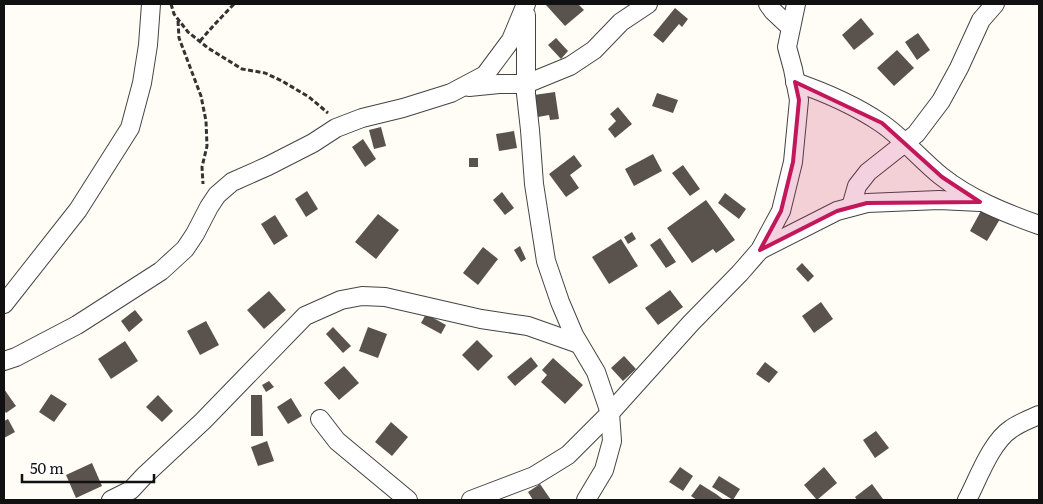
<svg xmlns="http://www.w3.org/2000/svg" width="1043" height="504" font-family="Literata,serif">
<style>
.building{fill:#5a524d}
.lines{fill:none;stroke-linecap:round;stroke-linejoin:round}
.minor-casing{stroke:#444;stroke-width:20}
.path{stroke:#333;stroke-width:3;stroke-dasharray:5 2.5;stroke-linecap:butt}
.minor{stroke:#fff;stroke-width:18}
.marked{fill:#c2185b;fill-opacity:0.2;stroke:#c2185b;stroke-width:4;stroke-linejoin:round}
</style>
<rect width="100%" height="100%" fill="#fffdf5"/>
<g class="building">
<path d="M548,4H578L584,10L565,26L546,5Z"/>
<path d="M675,8L688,19L682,27L679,24L663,43L653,35Z"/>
<path d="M861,18L874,34L854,50L842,35Z"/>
<path d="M918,33L930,50L917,60L905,42Z"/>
<path d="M556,38L568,51L561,59L548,45Z"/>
<path d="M897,50L914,68L894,86L877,68Z"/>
<path d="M555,92L559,119L550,120L549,115L538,117L534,95Z"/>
<path d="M657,93L678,100L673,113L652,106Z"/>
<path d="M618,107L632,124L615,138L608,129L616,121L610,114Z"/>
<path d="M381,127L386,146L374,149L369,130Z"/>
<path d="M514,131L517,148L499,151L496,134Z"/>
<path d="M363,139L376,159L365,167L352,147Z"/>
<path d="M653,154L662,171L634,186L625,169Z"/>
<path d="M574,155L582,166L570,175L579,188L566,197L549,174Z"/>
<rect x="469" y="158" width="9" height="9"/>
<path d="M683,165L700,189L690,196L672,173Z"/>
<path d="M307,191L318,209L306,217L295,199Z"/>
<path d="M502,192L514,208L505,215L493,200Z"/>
<path d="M725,193L746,209L739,219L718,203Z"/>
<path d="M706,200L735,240L716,253L713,249L692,263L667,228Z"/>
<path d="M982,209L1000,219L987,241L970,231Z"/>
<path d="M378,214L399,230L376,259L355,242Z"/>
<path d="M275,215L288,236L274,245L261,224Z"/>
<path d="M632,232L636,239L628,244L624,237Z"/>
<path d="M660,238L676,262L666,268L650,245Z"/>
<path d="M621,239L638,266L609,284L592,257Z"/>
<path d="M520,246L526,259L521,262L514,250Z"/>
<path d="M483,247L498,259L478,285L463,273Z"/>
<path d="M802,263L814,276L808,282L796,269Z"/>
<path d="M670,290L683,307L658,325L645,308Z"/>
<path d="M269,291L286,310L264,329L247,310Z"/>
<path d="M821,302L833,319L814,333L802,316Z"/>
<path d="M135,310L143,320L129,332L121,321Z"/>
<path d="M426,314L446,325L441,334L421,323Z"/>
<path d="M206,321L219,345L200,355L187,331Z"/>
<path d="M333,327L351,346L343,353L326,334Z"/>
<path d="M368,327L387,334L378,358L359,351Z"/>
<path d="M477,340L493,356L478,371L462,355Z"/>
<path d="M125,341L138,361L111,379L98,359Z"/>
<path d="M624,356L636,369L623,381L611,368Z"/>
<path d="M531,357L538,366L515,386L507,377Z"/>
<path d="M553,358L583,385L565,404L541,382L547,375L542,370Z"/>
<path d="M765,362L778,372L769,383L756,374Z"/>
<path d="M344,366L359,383L339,400L324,383Z"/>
<path d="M269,381L274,387L266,392L262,385Z"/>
<path d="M4,389L16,406L6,413L4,410Z"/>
<path d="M51,394L67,404L54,422L39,412Z"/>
<path d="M158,395L173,411L162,422L146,407Z"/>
<path d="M251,395H262L263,436H251Z"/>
<path d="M291,398L302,416L288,424L277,407Z"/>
<path d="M8,419L15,432L4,438V421Z"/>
<path d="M391,422L408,437L392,456L375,442Z"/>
<path d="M876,431L889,448L875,458L863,440Z"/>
<path d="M267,441L274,461L258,466L251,447Z"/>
<path d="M92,463L102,486L76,498L66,475Z"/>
<path d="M680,467L693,476L683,491L669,482Z"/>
<path d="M824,467L837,483L817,500L804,485Z"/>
<path d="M719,476L740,489L733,500L712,487Z"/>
<path d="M540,484L551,500H533L528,492Z"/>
<path d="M700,484L716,494L724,500H697L691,496Z"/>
<path d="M872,484L883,499L881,500H857L855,497Z"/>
</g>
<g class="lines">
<defs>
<g id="minor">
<path d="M768,4L773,11L790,27"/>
<path d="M526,15V94L530,130L534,184L546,261L560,302L574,335L596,372L610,413L612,441L604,470L586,500"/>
<path d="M795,82C824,92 856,106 881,123C902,137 921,160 941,176C970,199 1005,213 1039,225"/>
<path d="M469,87L499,84H526L570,66L594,50L621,22L648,4"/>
<path d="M851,207L857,186L868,172L916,134L941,101L959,68L981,20L995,4"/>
<path d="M760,250L837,211L867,203L939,200L980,202"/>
<path d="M4,304L78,210L130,128L142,83L148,45L151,4"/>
<path d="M4,361L16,357L77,325L161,271L185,249L195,234L209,207L217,195L232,182L268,166L313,143L336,128L362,118L403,108L451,93L485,75L511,40L526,4"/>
<path d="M320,419L337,441L408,500"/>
<path d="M111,500L131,490L144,476L203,421L305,316L341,300L362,296L385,297L481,319L528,326L579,344"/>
<path d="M471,500L534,476L568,455L610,413L691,323L740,273L760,250L781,211L793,162L799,100L793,69L787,47L796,4"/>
<path d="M967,500C978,479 991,442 1011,429C1019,423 1030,419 1039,415"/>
</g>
</defs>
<use href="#minor" class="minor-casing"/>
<g class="path">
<path d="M171,4L174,14L188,32L208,48L242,69L265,73L282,81L309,97L328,113"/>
<path d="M178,21L179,38L201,96L206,121L207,146L202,167L203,184"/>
<path d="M200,41L214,25L234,4"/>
</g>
<use href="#minor" class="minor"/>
</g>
<path class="marked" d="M795,82L882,123L942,177L980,202L867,203L837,211L760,250L781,211L793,162L799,100Z"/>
<rect width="1043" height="504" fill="none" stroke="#111111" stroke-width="10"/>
<path d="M22 474v8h132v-8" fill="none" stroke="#111111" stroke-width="2.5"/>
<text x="30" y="474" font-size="15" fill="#111111" stroke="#ffffff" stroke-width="4" paint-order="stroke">50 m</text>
</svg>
